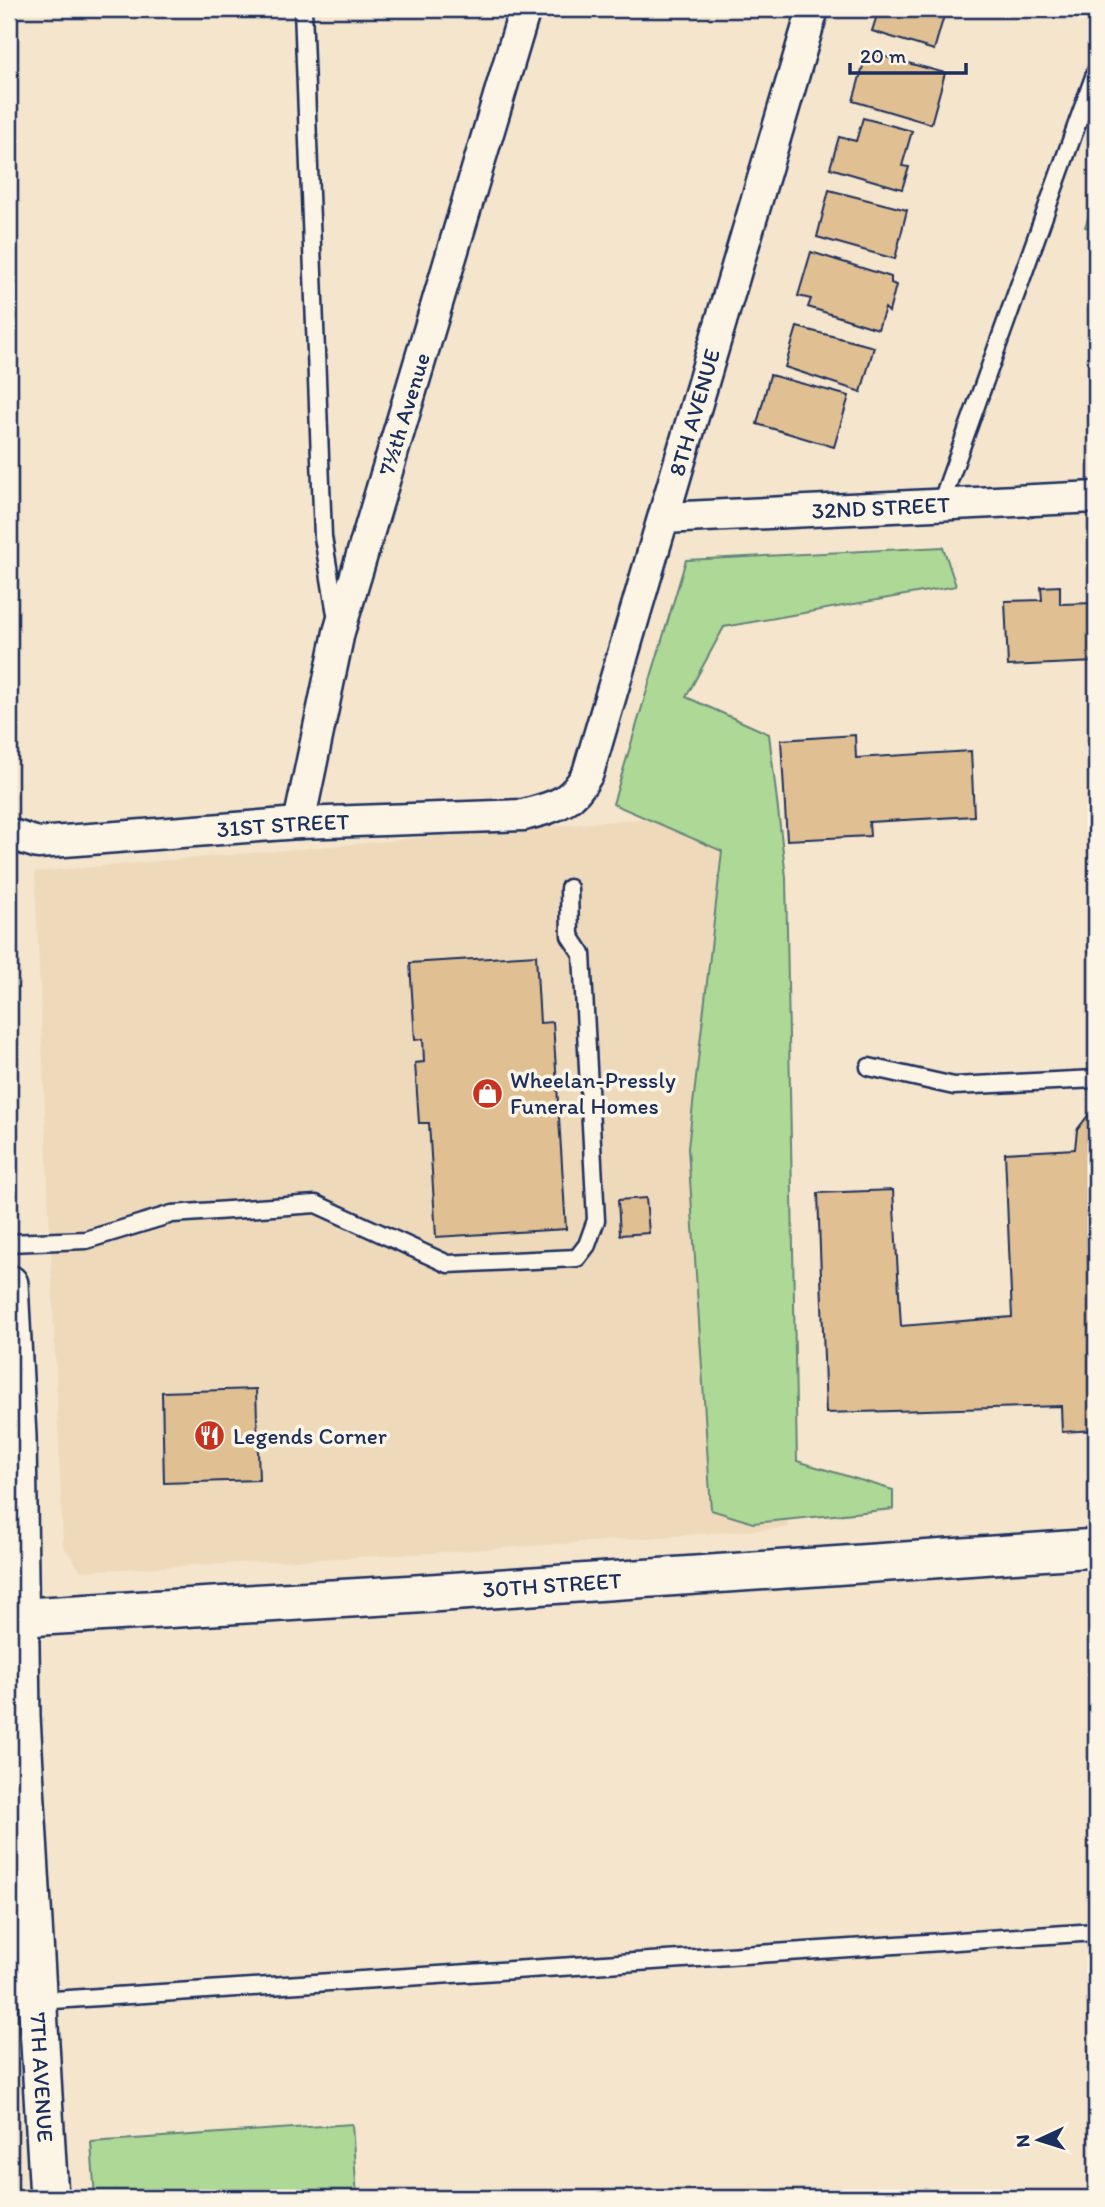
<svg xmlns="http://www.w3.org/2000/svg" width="1105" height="2207" font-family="Itim,sans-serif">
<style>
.built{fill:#eedabb}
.green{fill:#aed896;stroke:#64847a;stroke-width:2}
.building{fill:#e0c092;stroke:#1b2f5e;stroke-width:2}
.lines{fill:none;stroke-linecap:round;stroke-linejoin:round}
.service-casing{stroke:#1b2f5e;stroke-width:21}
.minor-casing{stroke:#1b2f5e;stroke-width:35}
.tertiary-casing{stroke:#1b2f5e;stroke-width:42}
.service{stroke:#fcf5e5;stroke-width:16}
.minor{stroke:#fcf5e5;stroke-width:30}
.tertiary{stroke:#fcf5e5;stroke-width:37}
.labels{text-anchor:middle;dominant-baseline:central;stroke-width:7;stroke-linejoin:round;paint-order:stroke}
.street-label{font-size:23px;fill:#1b2f5e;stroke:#fcf5e5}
.poi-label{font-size:23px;fill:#1b2f5e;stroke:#fcf5e5;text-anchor:start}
</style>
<rect width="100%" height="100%" fill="#f4e5cc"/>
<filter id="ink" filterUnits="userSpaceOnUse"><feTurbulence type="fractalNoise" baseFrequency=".0143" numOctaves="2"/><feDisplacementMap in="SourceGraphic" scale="14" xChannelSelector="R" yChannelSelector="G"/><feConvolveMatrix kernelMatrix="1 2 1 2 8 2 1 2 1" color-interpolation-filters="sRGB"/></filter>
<g filter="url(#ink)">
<path class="built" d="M738,810L788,1528L417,1554L81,1571L63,1546L35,872Z"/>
<g class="green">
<path d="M1096,195V229L1085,227Z"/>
<path d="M943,547L956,586L724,627L686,697L769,734L786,877L797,1461L893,1490V1509L753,1523L711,1510L688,1148L722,851L613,804L686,560Z"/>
<path d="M352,2124L357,2198H95L91,2142Z"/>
</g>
<g class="building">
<path d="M879,9H946L934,50L872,31Z"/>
<path d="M867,52L945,73L931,124L853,101Z"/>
<path d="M863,118L912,131L902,166L909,167L902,189L830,168L839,137L856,141Z"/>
<path d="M829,190L907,210L895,259L817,237Z"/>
<path d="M811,252L891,277V283L896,285L889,312L885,308L878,329L808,307L811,299L798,296Z"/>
<path d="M797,327L874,347L861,392L785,367Z"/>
<path d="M770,375L849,396L834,447L757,424Z"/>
<path d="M1060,586V604L1096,603V662L1008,666L1005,601L1042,600L1041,587Z"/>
<path d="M855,735L856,758L971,751L974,816L869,822L870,836L787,840L781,740Z"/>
<path d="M536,955L540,1023L553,1022L566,1229L436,1237L429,1123H419L415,1063L424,1062L423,1039L415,1040L410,963Z"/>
<path d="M1096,1105V1430L1062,1432L1061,1406L826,1413L818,1193L893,1190L901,1326L1012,1317L1005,1153L1075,1149L1077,1130Z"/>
<path d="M646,1198L649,1233L620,1235L618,1200Z"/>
<path d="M256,1389L259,1480L164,1483L162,1392Z"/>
</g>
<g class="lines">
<defs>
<g id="service">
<path d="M303,9L323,537L337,620"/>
<path d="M940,506L1096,71"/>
<path d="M869,1067L954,1086L1096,1079"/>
<path d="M9,1243L86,1240L172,1214L316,1204L448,1264L577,1258L587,1245L596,1220L582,954L570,936L569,888"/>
<path d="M38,2001L1096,1932"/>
</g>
<g id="minor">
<path id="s1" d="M664,518L1096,497"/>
<path d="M299,823L339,632L525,9"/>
<path id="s2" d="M9,834L38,843L299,823L524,815C556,806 571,804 588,773L813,9"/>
</g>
<g id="tertiary">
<path id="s3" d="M9,1284L17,1437L21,1717L49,2198"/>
<path id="s4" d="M9,1618L401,1595L1096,1548"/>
</g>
</defs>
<use href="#service" class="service-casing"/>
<use href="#minor" class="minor-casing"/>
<use href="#tertiary" class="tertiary-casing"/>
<use href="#service" class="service"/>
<use href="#minor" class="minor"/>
<use href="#tertiary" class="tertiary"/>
</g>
</g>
<defs>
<symbol id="shop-disc" viewBox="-11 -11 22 22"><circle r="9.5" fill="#c8321e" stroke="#fcf5e5"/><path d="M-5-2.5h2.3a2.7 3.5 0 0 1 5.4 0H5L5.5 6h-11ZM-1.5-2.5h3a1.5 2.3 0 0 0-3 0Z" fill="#fff"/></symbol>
<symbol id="restaurant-disc" viewBox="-11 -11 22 22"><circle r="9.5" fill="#c8321e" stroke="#fcf5e5"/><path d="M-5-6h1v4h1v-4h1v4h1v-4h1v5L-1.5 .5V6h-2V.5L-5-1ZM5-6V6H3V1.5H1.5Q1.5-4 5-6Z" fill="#fff"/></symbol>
</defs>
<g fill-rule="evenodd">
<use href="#shop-disc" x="470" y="1076" width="35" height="35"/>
<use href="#restaurant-disc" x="192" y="1418" width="35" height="35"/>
</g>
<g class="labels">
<g class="street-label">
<text stroke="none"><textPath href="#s2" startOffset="973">8TH AVENUE</textPath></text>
<text transform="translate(404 414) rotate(-73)">7½th Avenue</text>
<text stroke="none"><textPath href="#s1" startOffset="217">32ND STREET</textPath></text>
<text stroke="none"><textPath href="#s2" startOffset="276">31ST STREET</textPath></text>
<text stroke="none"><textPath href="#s4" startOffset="544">30TH STREET</textPath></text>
<text stroke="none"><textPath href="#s3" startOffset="794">7TH AVENUE</textPath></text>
</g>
<g class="poi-label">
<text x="510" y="1080">Wheelan-Pressly<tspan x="510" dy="26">Funeral Homes</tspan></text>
<text x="233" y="1436">Legends Corner</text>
</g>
</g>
<rect width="1105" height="2207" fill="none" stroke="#fcf5e5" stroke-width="35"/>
<rect x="18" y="18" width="1070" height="2172" fill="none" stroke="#1b2f5e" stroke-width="2.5" filter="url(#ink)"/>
<g transform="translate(1039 2140) rotate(266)" stroke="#fcf5e5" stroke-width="5" paint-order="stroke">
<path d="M0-5L12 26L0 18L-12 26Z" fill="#1b2f5e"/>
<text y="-10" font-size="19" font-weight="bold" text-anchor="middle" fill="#1b2f5e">N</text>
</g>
<path d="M850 63v10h116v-10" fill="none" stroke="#1b2f5e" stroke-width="3.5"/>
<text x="860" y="63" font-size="21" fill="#1b2f5e" stroke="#fcf5e5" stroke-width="5" paint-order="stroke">20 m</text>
</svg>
